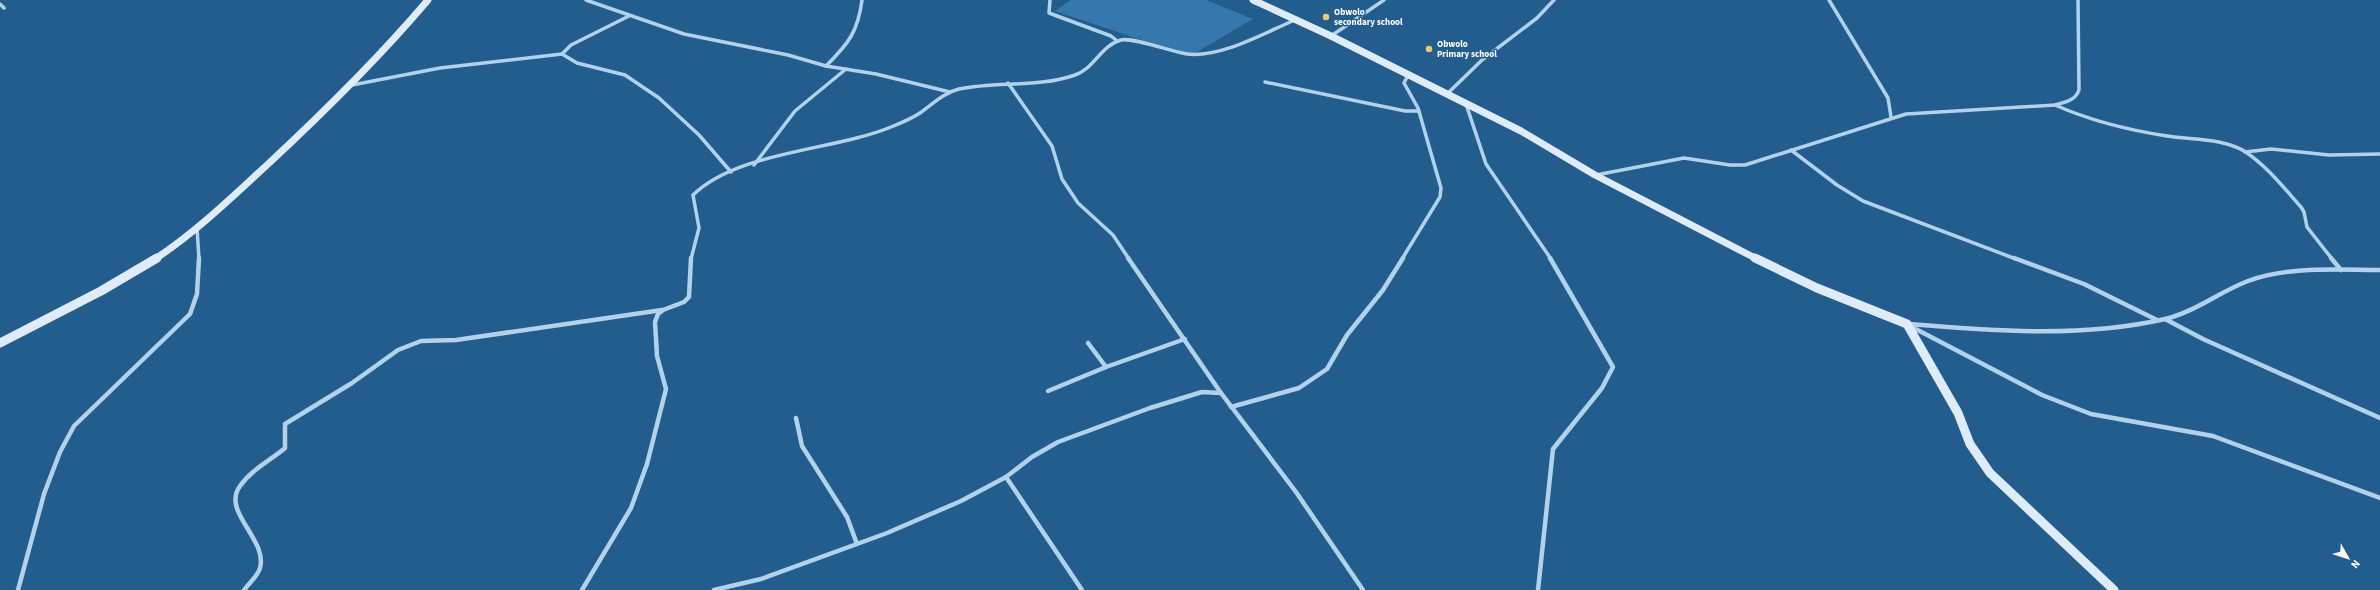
<svg xmlns="http://www.w3.org/2000/svg" width="2380" height="590" font-family="'Source Sans 3',sans-serif">
<style>
.green{fill:#3677ac}
.lines{fill:none;stroke-linecap:round;stroke-linejoin:round}
.street-far1{stroke:#b2d2ec;stroke-width:3.5}
.street{stroke:#b2d2ec;stroke-width:4.5}
.secondary-far1{stroke:#deecf9;stroke-width:7}
.secondary{stroke:#deecf9;stroke-width:9}
.poi-dot{fill:#f7c474;stroke:#225d8e;stroke-width:1.5}
.labels{text-anchor:middle;dominant-baseline:central;stroke-width:3;stroke-linejoin:round;paint-order:stroke}
.far-poi-label{font-size:9px;font-weight:bold;fill:#fff;stroke:#225d8e;text-anchor:start}
</style>
<rect width="100%" height="100%" fill="#225d8e"/>
<path class="green" d="M1071,0H1206L1253,19L1190,56L1055,11Z"/>
<g class="lines">
<g class="street-far1">
<path d="M586,0L684,34L788,55L826,66L876,74L950,92"/>
<path d="M1050,0L1049,13L1111,36L1116,40"/>
<path d="M1829,0L1888,98L1891,117"/>
<path d="M0,4L4,8"/>
<path d="M1331,36L1384,0"/>
<path d="M562,54L571,45L629,16"/>
<path d="M826,66C848,44 858,32 862,0"/>
<path d="M1265,82L1405,111H1419"/>
<path d="M1008,83L1052,146L1062,179L1078,203L1113,235L1129,259"/>
<path d="M352,85L440,68L562,54L577,63L625,75L659,98L699,135L731,172"/>
<path d="M1447,94L1482,60L1537,18L1554,0"/>
<path d="M1466,104L1486,164L1551,259"/>
<path d="M2055,105C2091,121 2128,130 2167,136C2191,140 2223,138 2244,151C2266,165 2284,188 2301,207L2304,212L2307,227L2332,259"/>
<path d="M1791,150L1837,185L1863,201L2016,259"/>
<path d="M2245,152L2271,149L2329,155L2380,154"/>
<path d="M754,165L795,111L846,69"/>
<path d="M1596,175L1684,158L1730,165H1745L1906,114L2055,105C2065,102 2075,101 2079,90L2078,0"/>
<path d="M197,228L199,259"/>
<path d="M691,259L699,228L693,195C738,151 833,151 891,127C901,123 911,119 920,113C933,104 943,93 959,89C997,81 1038,88 1075,75C1094,69 1101,45 1121,40C1133,37 1172,52 1187,54C1221,58 1264,33 1295,20"/>
<path d="M1402,259L1440,197L1441,188L1418,108L1404,83L1408,75"/>
</g>
<g class="street">
<path d="M1128,258L1221,393L1296,492L1363,590"/>
<path d="M2014,258L2084,284L2157,320"/>
<path d="M2331,258L2341,270"/>
<path d="M2165,319L2203,339L2380,418"/>
<path d="M1909,324C1994,331 2082,338 2165,319C2195,312 2219,292 2248,281C2289,266 2337,270 2380,270"/>
<path d="M1910,326L2042,395L2091,414L2213,436L2380,498"/>
<path d="M1088,343L1106,367"/>
<path d="M1048,391L1106,367L1185,339"/>
<path d="M1231,407L1299,388L1327,369L1347,335L1383,290L1403,258"/>
<path d="M796,418L802,446L847,517L857,544"/>
<path d="M1006,477L1082,590"/>
<path d="M18,590L44,494L60,452L74,426L190,314L197,294L199,258"/>
<path d="M244,590C249,583 258,576 260,568C268,539 221,512 240,486C251,470 271,460 285,448V424L352,383L398,350L421,341L456,340L662,310"/>
<path d="M582,590L631,508L647,464L666,389L657,356L655,322L658,314L663,310L684,302L689,297L691,258"/>
<path d="M714,590L761,579L887,533L961,501L1006,477L1032,457L1058,442L1150,408L1202,392L1221,393"/>
<path d="M1538,590L1553,449L1602,388L1613,367L1550,258"/>
</g>
<g class="secondary-far1">
<path d="M1253,0L1331,36L1521,131L1595,175L1757,259"/>
<path d="M155,259C196,232 231,198 267,165C323,113 378,59 428,0"/>
</g>
<g class="secondary">
<path d="M1755,258L1817,288L1907,324L1958,413L1970,444L1990,473L2114,590"/>
<path d="M0,343L101,291L157,258"/>
</g>
</g>
<g class="poi-dot">
<circle cx="1326" cy="17" r="4"/>
<circle cx="1429" cy="49" r="4"/>
</g>
<g class="labels">
<g class="far-poi-label">
<text x="1334" y="12">Obwolo<tspan x="1334" dy="10">secondary school</tspan></text>
<text x="1437" y="44">Obwolo<tspan x="1437" dy="10">Primary school</tspan></text>
</g>
</g>
<g transform="translate(2348 558) rotate(129)" stroke="#225d8e" stroke-width="3" paint-order="stroke">
<path d="M0-3L7 15L0 10L-7 15Z" fill="#ffffff"/>
<text y="-6" font-size="11" font-weight="bold" text-anchor="middle" fill="#ffffff">N</text>
</g>
</svg>
